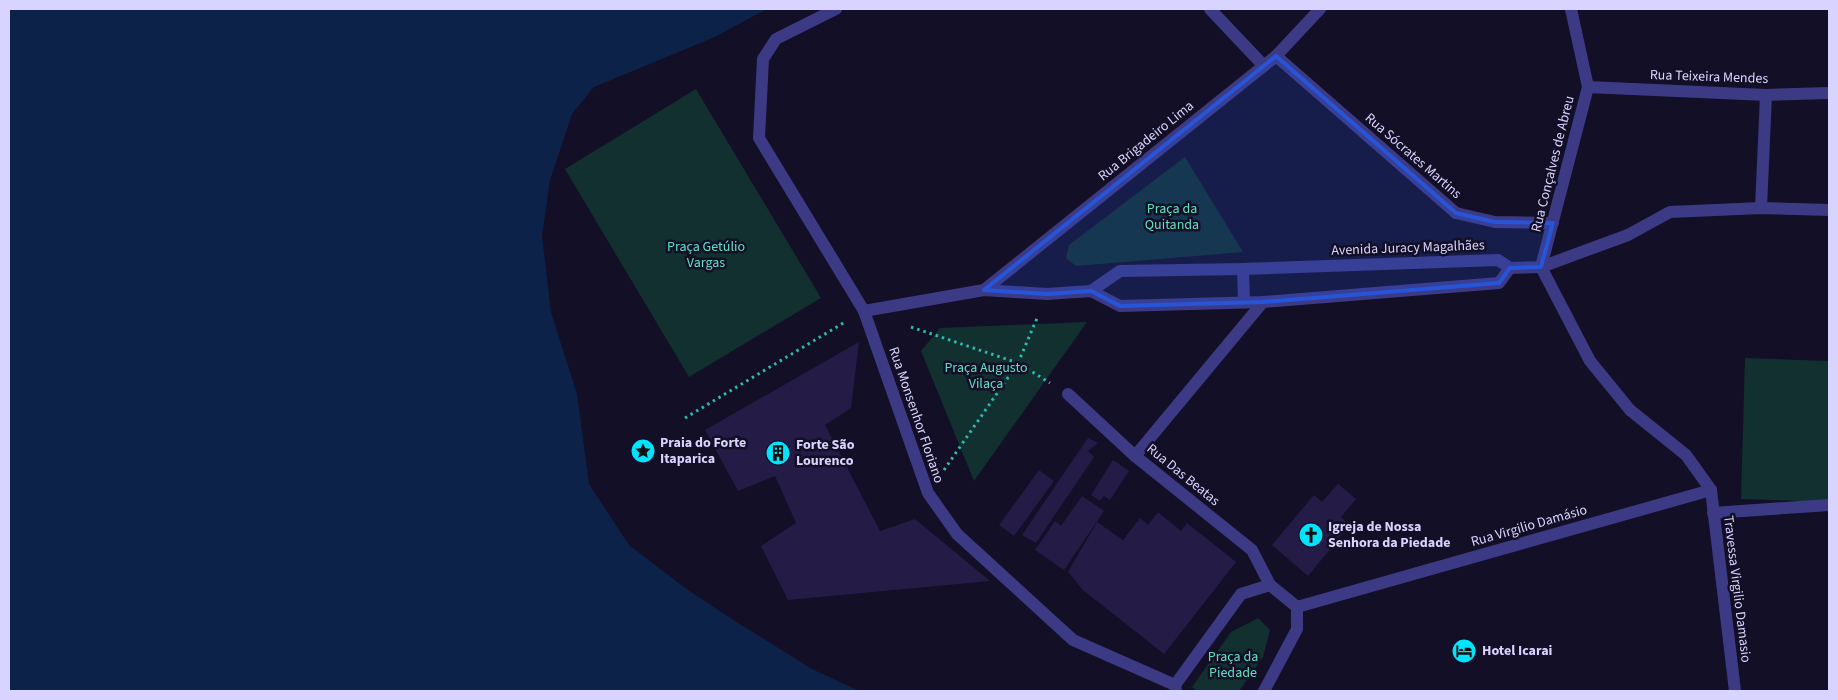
<svg xmlns="http://www.w3.org/2000/svg" width="1838" height="700" font-family="'Source Sans 3',sans-serif">
<style>
.green{fill:#12302f}
.water{fill:#0c2248}
.building{fill:#241b47}
.lines{fill:none;stroke-linecap:round;stroke-linejoin:round}
.path{stroke:#2fb8b0;stroke-width:3;stroke-dasharray:2.5 4;stroke-linecap:butt}
.pedestrian{stroke:#3d3a85;stroke-width:12}
.minor{stroke:#3d3a85;stroke-width:12}
.marked{fill:#2655da;fill-opacity:0.2;stroke:#2655da;stroke-width:4;stroke-linejoin:round}
.labels{text-anchor:middle;dominant-baseline:central;stroke-width:5;stroke-linejoin:round;paint-order:stroke}
.street-label{font-size:14px;fill:#d9d4ff;stroke:#130f26}
.park-label{font-size:14px;fill:#5fe0c0;stroke:#130f26}
.poi-label{font-size:14px;font-weight:bold;fill:#d9d4ff;stroke:#130f26;text-anchor:start}
</style>
<rect width="100%" height="100%" fill="#130f26"/>
<g class="green">
<path d="M696,89L821,298L689,377L565,169Z"/>
<path d="M1185,157L1243,252L1076,266L1066,258L1069,245Z"/>
<path d="M1087,322L974,481L921,351L940,328Z"/>
<path d="M1745,358L1829,361V502L1741,499Z"/>
<path d="M1258,618L1270,630L1263,657L1239,691H1197L1192,687L1231,632Z"/>
</g>
<path class="water" d="M9,9H767L715,37L594,87L572,114L550,180L542,236L551,312L577,394L589,484L629,545L685,588L735,621L812,669L860,691H9Z"/>
<g class="building">
<path d="M859,342L851,408L825,425L880,531L915,519L990,581L788,600L761,546L796,523L775,476L738,491L705,430Z"/>
<path d="M1088,438L1098,443L1088,451L1094,457L1036,543L1022,535Z"/>
<path d="M1113,460L1129,471L1110,500L1104,496L1100,501L1091,495Z"/>
<path d="M1039,470L1054,481L1014,536L999,525Z"/>
<path d="M1338,484L1356,499L1341,517L1350,525L1308,576L1272,545L1314,495L1322,502Z"/>
<path d="M1082,496L1104,511L1064,570L1035,550L1055,521L1061,526Z"/>
<path d="M1158,512L1181,531L1187,523L1236,562L1164,654L1083,590L1068,572L1097,522L1123,540L1140,518L1148,525Z"/>
</g>
<g class="lines">
<g class="path">
<path d="M911,327L1018,363L1050,383"/>
<path d="M685,418L845,322"/>
<path d="M944,470L1018,363L1038,316"/>
</g>
<g class="pedestrian">
<path d="M1210,9L1264,66"/>
<path d="M1276,56L1456,213"/>
<path d="M1713,513L1829,505"/>
</g>
<g class="minor">
<path d="M836,9L776,39L763,59L759,138L864,311L928,493L957,534L1073,640L1175,685"/>
<path d="M1571,9L1588,87L1541,267L1590,361L1630,410L1686,455L1711,490"/>
<path d="M1588,87L1766,95L1829,93"/>
<path d="M1761,208L1766,95"/>
<path d="M1456,213L1495,222L1553,223"/>
<path d="M1510,268L1541,267L1628,235L1670,212L1761,208L1829,210"/>
<path d="M1243,269L1244,302"/>
<path d="M984,290L1276,56L1320,9"/>
<path d="M1091,291L1120,271L1243,269L1498,260L1510,268"/>
<path d="M864,311L984,290L1047,294L1091,291L1120,306L1263,302L1499,283L1510,268"/>
<path d="M1068,394L1135,456L1252,550L1270,585"/>
<path d="M1135,456L1263,302"/>
<path d="M1711,490L1735,691"/>
<path d="M1297,607L1711,490"/>
<path d="M1176,691L1175,685L1241,594L1270,585L1297,607V629L1264,691"/>
</g>
</g>
<path class="marked" d="M1276,56L1456,213L1495,222L1553,223L1541,267L1510,268L1499,283L1263,302L1120,306L1091,291L1047,294L984,290Z"/>
<defs>
<symbol id="sight-disc" viewBox="-11 -11 22 22"><circle r="9.5" fill="#00e5ff" stroke="#130f26"/><path d="M0-6L1.8-2.2L6-1.7L2.9 1.2L3.7 5.4L0 3.3L-3.7 5.4L-2.9 1.2L-6-1.7L-1.8-2.2Z" fill="#111"/></symbol>
<symbol id="building-disc" viewBox="-11 -11 22 22"><circle r="9.5" fill="#00e5ff" stroke="#130f26"/><path d="M-4-6H4V6H1V3H-1V6H-4ZM-2.5-4.3h1.7v1.8h-1.7ZM.8-4.3h1.7v1.8H.8ZM-2.5-1h1.7V.8h-1.7ZM.8-1h1.7V.8H.8Z" fill="#111"/></symbol>
<symbol id="church-disc" viewBox="-11 -11 22 22"><circle r="9.5" fill="#00e5ff" stroke="#130f26"/><path d="M-1.2-6h2.4v3.5h3.3v2.4h-3.3V6h-2.4V-.1h-3.3v-2.4h3.3Z" fill="#111"/></symbol>
<symbol id="hotel-disc" viewBox="-11 -11 22 22"><circle r="9.5" fill="#00e5ff" stroke="#130f26"/><path d="M-6-4.5h1.5V1H6V5H4.5V3h-9V5H-6ZM-4 0a1.8 1.8 0 1 1 3.6 0ZM.5 0V-2.5h3Q6-2.5 6 0Z" fill="#111"/></symbol>
</defs>
<g fill-rule="evenodd">
<use href="#sight-disc" x="629" y="437" width="28" height="28"/>
<use href="#building-disc" x="764" y="439" width="28" height="28"/>
<use href="#church-disc" x="1297" y="521" width="28" height="28"/>
<use href="#hotel-disc" x="1450" y="637" width="28" height="28"/>
</g>
<g class="labels">
<g class="street-label">
<text transform="translate(1709 77) rotate(2)">Rua Teixeira Mendes</text>
<text transform="translate(1146 141) rotate(-39)">Rua Brigadeiro Lima</text>
<text transform="translate(1413 156) rotate(41)">Rua Sócrates Martins</text>
<text transform="translate(1553 164) rotate(-76)">Rua Conçalves de Abreu</text>
<text transform="translate(1408 248) rotate(-2)">Avenida Juracy Magalhães</text>
<text transform="translate(916 415) rotate(71)">Rua Monsenhor Floriano</text>
<text transform="translate(1183 475) rotate(39)">Rua Das Beatas</text>
<text transform="translate(1529 526) rotate(-16)">Rua Virgilio Damásio</text>
<text transform="translate(1737 589) rotate(83)">Travessa Virgilio Damasio</text>
</g>
<g class="park-label">
<text x="1172" y="209">Praça da<tspan x="1172" dy="16">Quitanda</tspan></text>
<text x="706" y="247">Praça Getúlio<tspan x="706" dy="16">Vargas</tspan></text>
<text x="986" y="368">Praça Augusto<tspan x="986" dy="16">Vilaça</tspan></text>
<text x="1233" y="657">Praça da<tspan x="1233" dy="16">Piedade</tspan></text>
</g>
<g class="poi-label">
<text x="660" y="443">Praia do Forte<tspan x="660" dy="16">Itaparica</tspan></text>
<text x="796" y="445">Forte São<tspan x="796" dy="16">Lourenco</tspan></text>
<text x="1328" y="527">Igreja de Nossa<tspan x="1328" dy="16">Senhora da Piedade</tspan></text>
<text x="1482" y="651">Hotel Icarai</text>
</g>
</g>
<rect width="1838" height="700" fill="none" stroke="#d9d4ff" stroke-width="20"/>
</svg>
